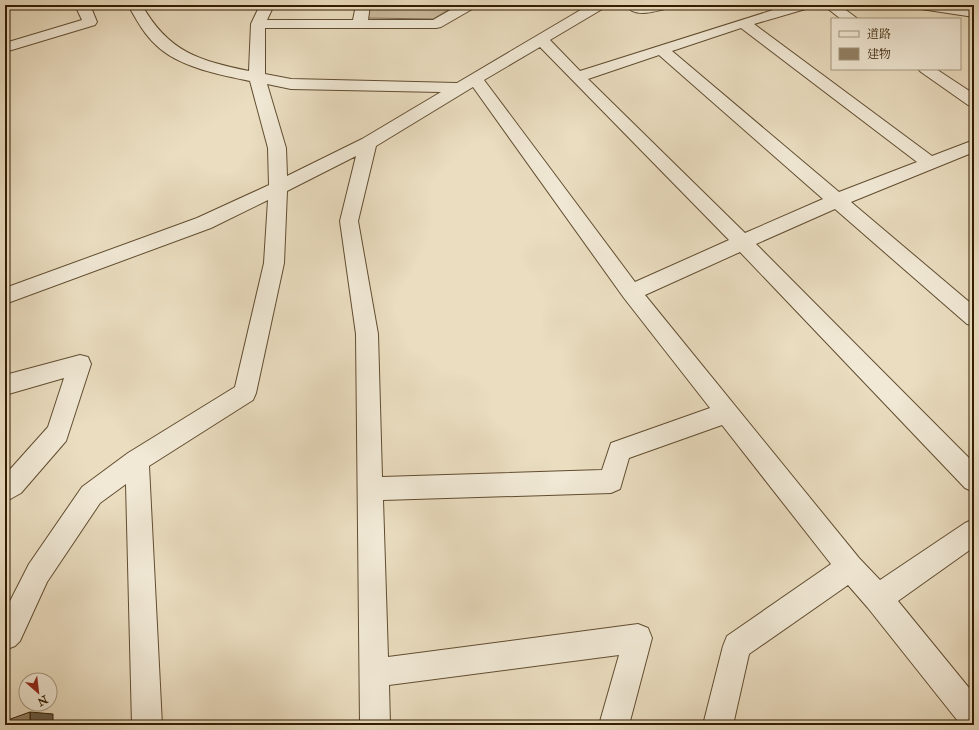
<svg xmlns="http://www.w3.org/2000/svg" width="979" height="730" font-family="'IM FELL Double Pica','Noto Serif JP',serif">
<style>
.green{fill:#cbbc9f;stroke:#7f6c50}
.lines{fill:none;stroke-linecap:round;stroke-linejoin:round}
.minor-casing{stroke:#614d30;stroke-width:2}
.minor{fill:#f1e9d6;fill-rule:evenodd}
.shaded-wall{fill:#665a46;stroke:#331d00}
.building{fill:#928164;stroke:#331d00}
</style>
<rect width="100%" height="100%" fill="#eaddc0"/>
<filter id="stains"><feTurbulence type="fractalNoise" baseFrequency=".005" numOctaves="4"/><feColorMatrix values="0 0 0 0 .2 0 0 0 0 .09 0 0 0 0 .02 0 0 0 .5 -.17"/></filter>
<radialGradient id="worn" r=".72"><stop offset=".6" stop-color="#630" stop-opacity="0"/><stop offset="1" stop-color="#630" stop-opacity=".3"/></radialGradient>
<path class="green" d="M370,5H457L433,19L368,18Z"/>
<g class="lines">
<defs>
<g id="minor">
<path d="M75,5H90L97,22L95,25L5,52V43L82,20Z"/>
<path d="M128,5H142C168,52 200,61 249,71L251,24L260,5H274L267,20H353L356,5H370L368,20H433L459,5H476L474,8L441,27L436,28H265V74L291,79L457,83L589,5H606L604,8L550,40L580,71L789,5H811L809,8L754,24L932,156L974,140V152L851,202L974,306V326L967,324L835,209L756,244L974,463V492L965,488L740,252L645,295L859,558L880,580L965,523L974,519V547L898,601L974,694V725H961L868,608L848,585L749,654L733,725H703L723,646L727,636L831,564L722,425L629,458L620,489L611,493L383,500L388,657L638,624L648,628L652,638L629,725H599L619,655L389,685L390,725H360L356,334L340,221L356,156L287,191L284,263L256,393L253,400L149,466L162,725H132L126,484L100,503L47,582L20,641L15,646L5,650V611L29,564L82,487L128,453L235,387L264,263L268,200L211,228L5,304V288L197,218L269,185L268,148L250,81C221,75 178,67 156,45C144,34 136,19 128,5ZM741,28L917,162L839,192L672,51ZM540,47L729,240L635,282L484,80ZM659,55L823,199L745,233L588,79ZM267,84L291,89L441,92L362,139L287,176L286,148ZM473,87L624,298L710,408L611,443L602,470L382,477L378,334L358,221L376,146Z"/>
<path d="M625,5H671L669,8C656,11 635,19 625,5Z"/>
<path d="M823,5H839L858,19H841Z"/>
<path d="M914,5H949L974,9V17L921,9L916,8Z"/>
<path d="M918,69H936L974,94V106L968,105L921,72Z"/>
<path d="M80,355L88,357L91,364L66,441L21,493L5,502V475L48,427L64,378L5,395V375Z"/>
</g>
</defs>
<use href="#minor" class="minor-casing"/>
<use href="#minor" class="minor"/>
</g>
<path class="shaded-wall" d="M30,712L53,714V725H30Z"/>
<path class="building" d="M30,712V725H5V721Z"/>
<rect width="979" height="730" fill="none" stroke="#eaddc0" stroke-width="20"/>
<rect x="6" y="6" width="967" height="718" fill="none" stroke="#331d00" stroke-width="2"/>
<rect x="10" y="10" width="959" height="710" fill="none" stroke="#331d00"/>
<rect x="831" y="18" width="130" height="52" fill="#f1e9d6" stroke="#a59780"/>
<rect x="839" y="31" width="20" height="6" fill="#f1e9d6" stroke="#a59780"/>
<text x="867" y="38" font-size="12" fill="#331d00">道路</text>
<rect x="839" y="48" width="20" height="12" fill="#928164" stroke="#a59780"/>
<text x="867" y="58" font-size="12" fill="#331d00">建物</text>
<g transform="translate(38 692) rotate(152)"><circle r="19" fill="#f1e9d6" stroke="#a59780"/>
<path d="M0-3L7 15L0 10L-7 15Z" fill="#8f2418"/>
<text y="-6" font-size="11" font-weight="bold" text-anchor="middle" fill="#331d00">N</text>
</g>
<rect width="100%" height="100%" filter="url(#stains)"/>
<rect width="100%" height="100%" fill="url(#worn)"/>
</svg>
